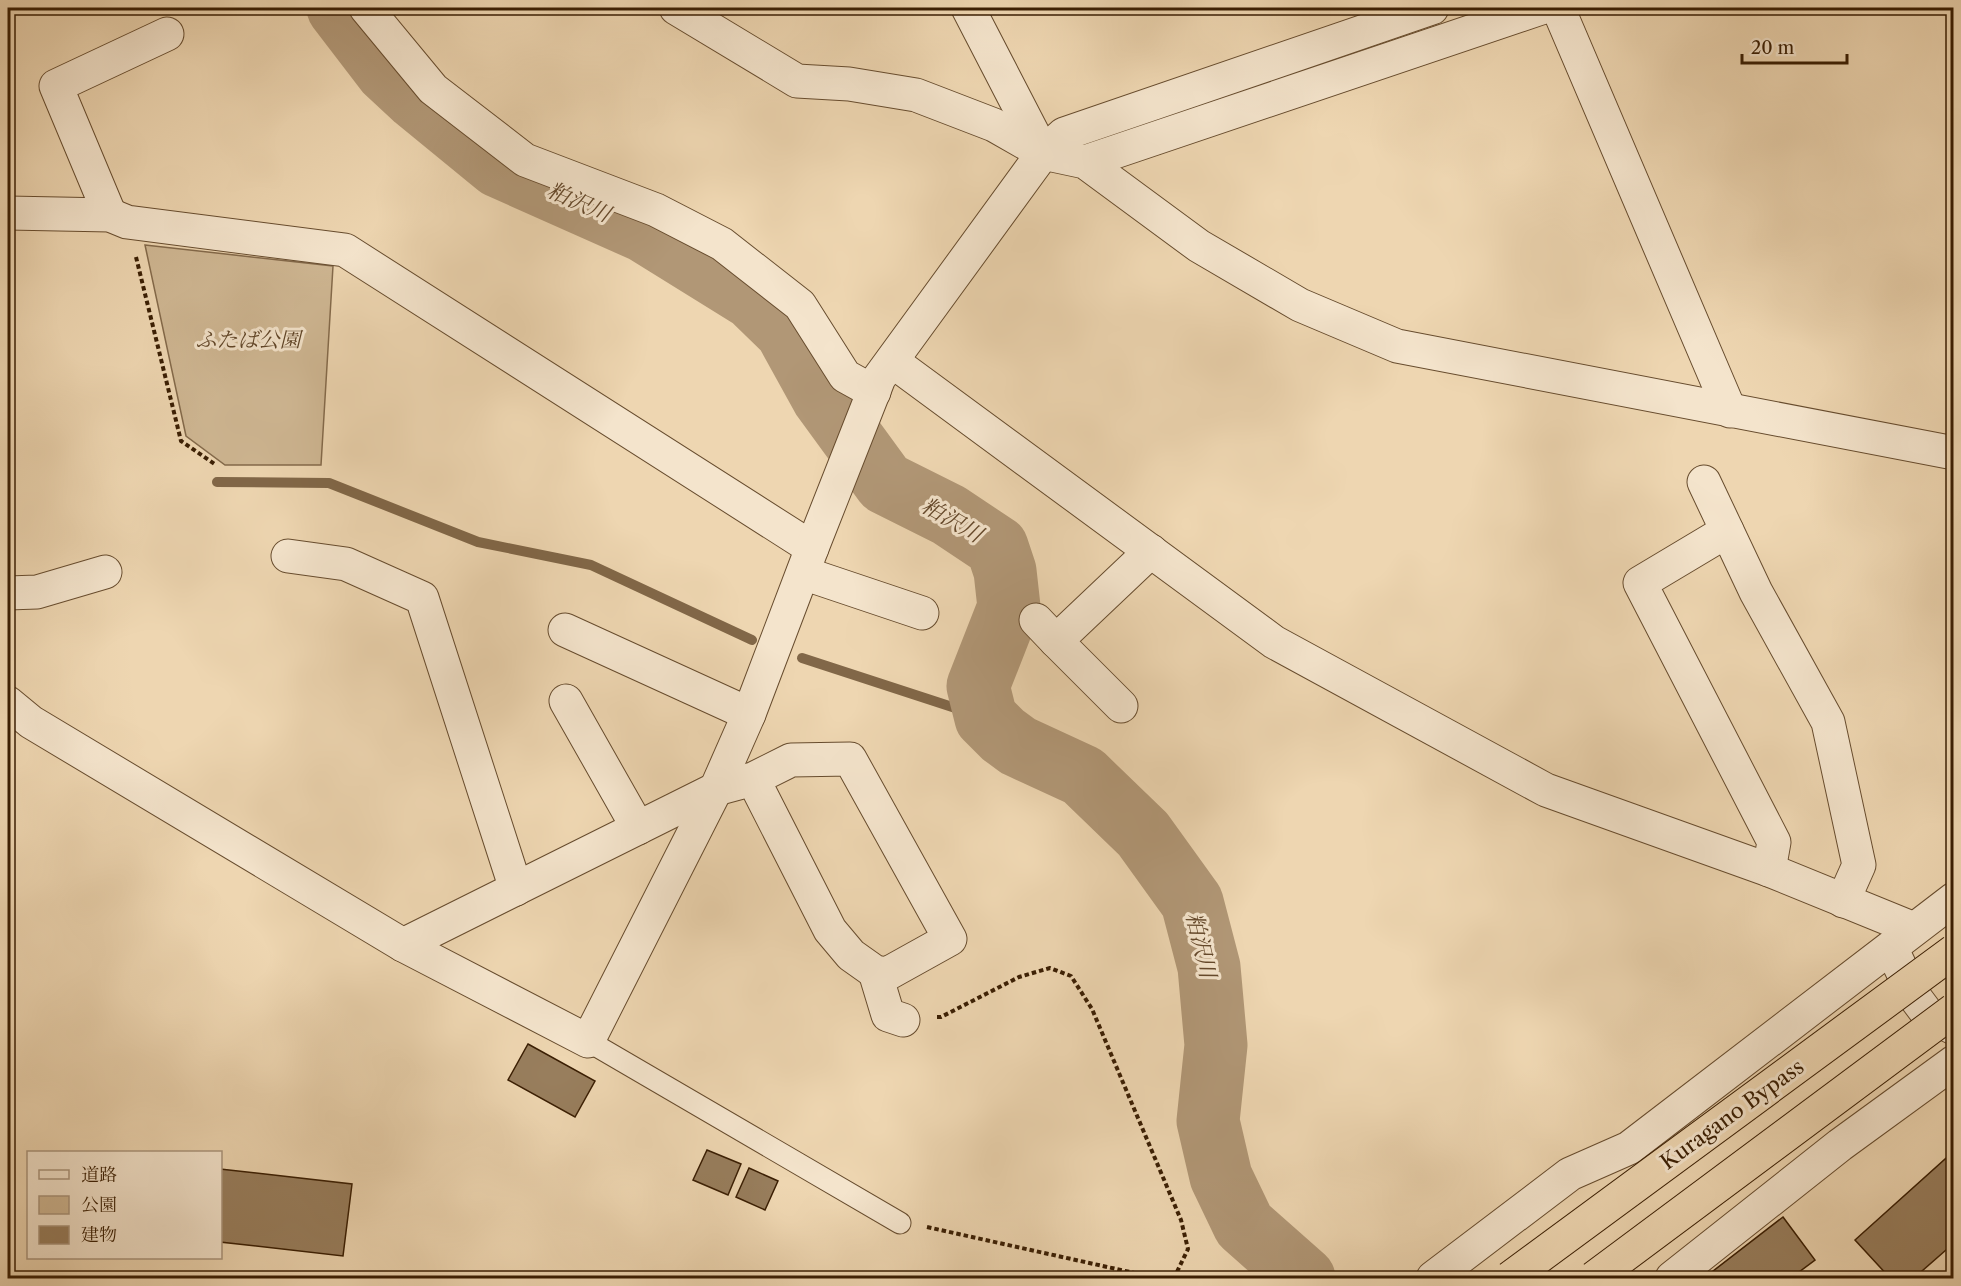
<svg xmlns="http://www.w3.org/2000/svg" width="1961" height="1286" font-family="'Libre Caslon Text','Noto Serif JP',serif">
<style>
.green{fill:#cfb793;stroke:#846a4b;stroke-width:1.5}
.lines{fill:none;stroke-linecap:round;stroke-linejoin:round}
.stream{stroke:#816748;stroke-width:10}
.river{stroke:#b19776;stroke-width:63}
.building{fill:#987e5d;stroke:#3a1e03;stroke-width:1.5}
.lane-casing{stroke:#674c2e;stroke-width:23}
.street-casing{stroke:#674c2e;stroke-width:35}
.path{stroke:#3a1e03;stroke-width:4;stroke-dasharray:4.5 3;stroke-linecap:butt}
.lane{stroke:#f4e4cc;stroke-width:21}
.street{stroke:#f4e4cc;stroke-width:33}
.highway-bridge-casing{stroke:#3a1e03;stroke-width:35;stroke-linecap:butt}
.highway-bridge{stroke:#eed6b1;stroke-width:33}
.labels{text-anchor:middle;dominant-baseline:central;stroke-width:6;stroke-linejoin:round;paint-order:stroke}
.park-label{font-size:21px;font-style:italic;fill:#5f4427;stroke:#f4e4cc}
.street-label{font-size:21px;fill:#3a1e03;stroke:#f4e4cc}
.water-label{font-size:22px;font-style:italic;fill:#64482b;stroke:#f4e4cc}
</style>
<rect width="100%" height="100%" fill="#eed6b1"/>
<filter id="stains"><feTurbulence type="fractalNoise" baseFrequency=".00333" numOctaves="4"/><feColorMatrix values="0 0 0 0 .2 0 0 0 0 .09 0 0 0 0 .02 0 0 0 .5 -.17"/></filter>
<radialGradient id="worn" r=".72"><stop offset=".6" stop-color="#630" stop-opacity="0"/><stop offset="1" stop-color="#630" stop-opacity=".3"/></radialGradient>
<path class="green" d="M145,245L333,266L321,465H225L186,436Z"/>
<g class="lines">
<g class="stream">
<path d="M217,482L329,483L478,542L591,565L752,640"/>
<path d="M802,658L986,718"/>
</g>
<path class="river" d="M338,8L387,72L415,98L498,166L644,231L752,298L786,331L823,398L885,483L949,515L997,547L1005,571L1009,607L978,686L986,718L1003,735L1018,746L1083,776L1143,834L1192,902L1209,967L1216,1045L1208,1121L1221,1177L1244,1225L1304,1278"/>
</g>
<g class="building">
<path d="M528,1044L595,1081L575,1117L508,1080Z"/>
<path d="M707,1150L741,1164L728,1195L693,1180Z"/>
<path d="M1954,1151V1243L1914,1278H1890L1855,1240Z"/>
<path d="M749,1168L778,1181L765,1210L736,1197Z"/>
<path d="M220,1169L352,1184L343,1256L220,1242Z"/>
<path d="M1783,1217L1815,1260L1791,1278H1704Z"/>
</g>
<g class="lines">
<defs>
<path id="lane" d="M588,1041L900,1223"/>
<g id="street">
<path d="M366,8L433,89L525,160L656,210L722,244L800,305L845,376L874,392"/>
<path d="M676,8L797,81L849,84L916,95L994,125L1043,153"/>
<path d="M968,8L1043,153L1085,162L1199,246L1300,305L1397,346L1954,453"/>
<path d="M1558,8L1730,411"/>
<path d="M1085,162L1541,8"/>
<path d="M8,213L110,215L127,222L345,250L812,548"/>
<path d="M110,215L56,86L167,34"/>
<path d="M892,361L1274,642L1546,790L1769,870L1914,929"/>
<path d="M1704,482L1756,592L1828,722L1859,865L1843,901"/>
<path d="M1727,531L1640,583L1774,842L1769,870"/>
<path d="M288,556L346,564L422,598L516,889"/>
<path d="M803,573L922,613"/>
<path d="M8,593L37,592L105,572"/>
<path d="M1036,620L1056,641"/>
<path d="M565,630L749,714"/>
<path d="M566,701L638,828"/>
<path d="M8,703L31,722L403,945L588,1041L716,789L749,714L812,548L879,378L1043,153L1064,134L1432,8"/>
<path d="M1121,706L1056,641L1151,551"/>
<path d="M403,945L716,789L753,779L791,760L850,759L950,939L887,974L875,972L851,955L830,930L753,779"/>
<path d="M1896,958L1914,996L1929,1016L1954,1028"/>
<path d="M875,972L888,1015L903,1020"/>
<path d="M1433,1278L1570,1174L1629,1148L1954,899"/>
<path d="M1672,1278L1840,1145L1954,1062"/>
</g>
</defs>
<use href="#lane" class="lane-casing"/>
<use href="#street" class="street-casing"/>
<g class="path">
<path d="M136,257L181,441L216,465"/>
<path d="M937,1017H941L1019,977L1050,968L1071,976L1092,1009L1181,1220L1188,1249L1174,1278"/>
<path d="M927,1227L1157,1278"/>
</g>
<use href="#lane" class="lane"/>
<use href="#street" class="street"/>
<defs>
<g id="highway-bridge">
<path d="M1510,1278L1954,951"/>
<path d="M1594,1278L1954,1010"/>
</g>
</defs>
<use href="#highway-bridge" class="highway-bridge-casing"/>
<use href="#highway-bridge" class="highway-bridge"/>
</g>
<g class="labels">
<g class="park-label">
<text x="248" y="339">ふたば公園</text>
</g>
<g class="street-label">
<text transform="translate(1732 1114) rotate(-36)">Kuragano Bypass</text>
</g>
<g class="water-label">
<text transform="translate(579 202) rotate(24)">粕沢川</text>
<text transform="translate(952 520) rotate(30)">粕沢川</text>
<text transform="translate(1201 945) rotate(77)">粕沢川</text>
</g>
</g>
<rect width="1961" height="1286" fill="none" stroke="#eed6b1" stroke-width="30"/>
<rect x="9" y="9" width="1943" height="1268" fill="none" stroke="#3a1e03" stroke-width="3"/>
<rect x="15" y="15" width="1931" height="1256" fill="none" stroke="#3a1e03" stroke-width="1.5"/>
<rect x="27" y="1151" width="195" height="108" fill="#f4e4cc" stroke="#aa957c" stroke-width="1.5"/>
<rect x="39" y="1170" width="30" height="9" fill="#f4e4cc" stroke="#aa957c" stroke-width="1.5"/>
<text x="81" y="1181" font-size="18" fill="#3a1e03">道路</text>
<rect x="39" y="1196" width="30" height="18" fill="#cfb793" stroke="#aa957c" stroke-width="1.5"/>
<text x="81" y="1211" font-size="18" fill="#3a1e03">公園</text>
<rect x="39" y="1226" width="30" height="18" fill="#987e5d" stroke="#aa957c" stroke-width="1.5"/>
<text x="81" y="1241" font-size="18" fill="#3a1e03">建物</text>
<path d="M1742 54v9h105v-9" fill="none" stroke="#3a1e03" stroke-width="3"/>
<text x="1751" y="54" font-size="18" fill="#3a1e03" stroke="#f4e4cc" stroke-width="4.5" paint-order="stroke">20 m</text>
<rect width="100%" height="100%" filter="url(#stains)"/>
<rect width="100%" height="100%" fill="url(#worn)"/>
</svg>
